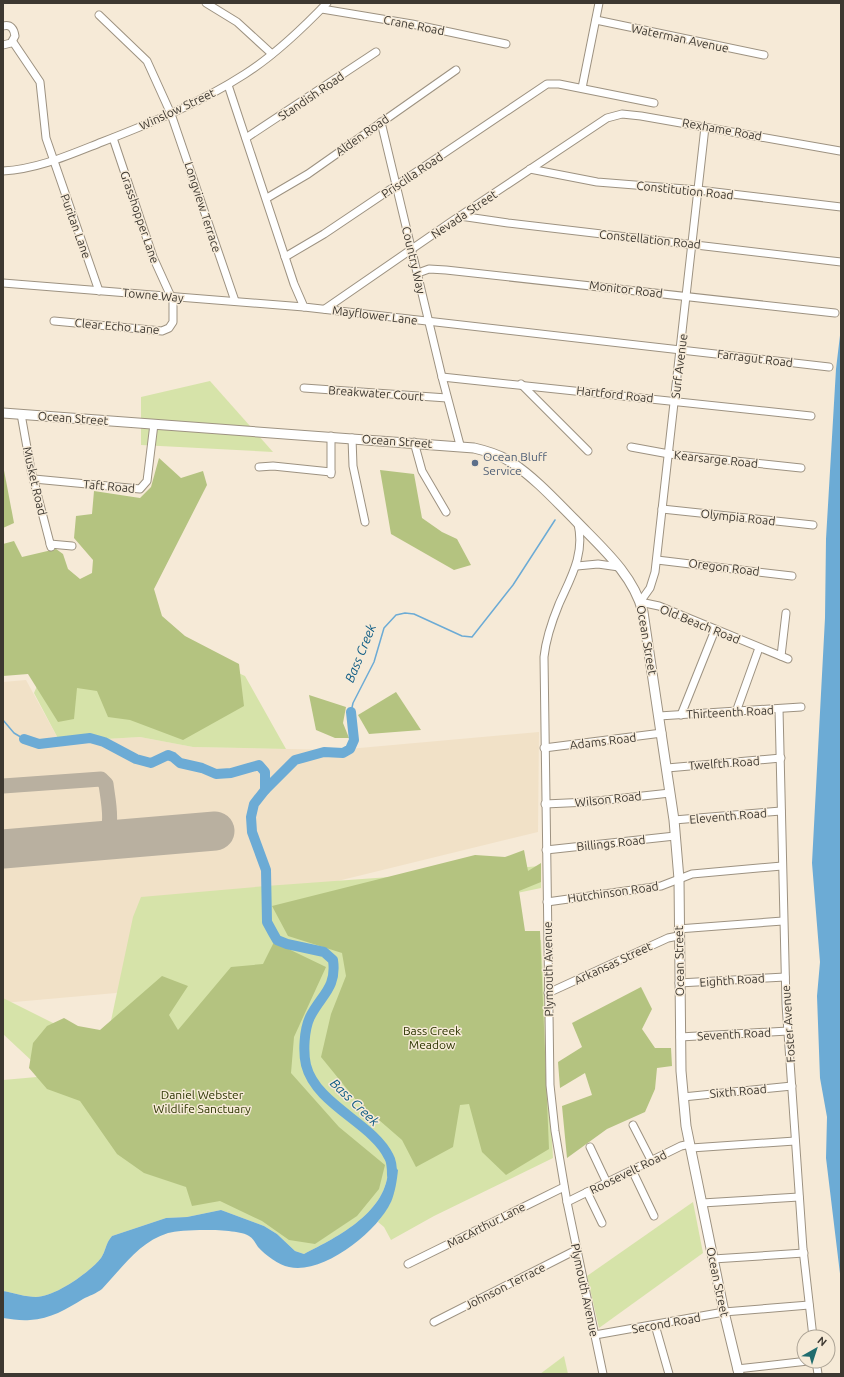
<svg xmlns="http://www.w3.org/2000/svg" width="844" height="1377" font-family="Ubuntu,sans-serif">
<style>
.built{fill:#f1e1c7}
.green{fill:#d6e3a9}
.forest{fill:#b4c380}
.water{fill:#6cabd5}
.lines{fill:none;stroke-linecap:round;stroke-linejoin:round}
.stream{stroke:#6cabd5;stroke-width:1.5}
.river{stroke:#6cabd5;stroke-width:10}
.taxiway{stroke:#b9b0a0;stroke-width:15}
.runway{stroke:#b9b0a0;stroke-width:39}
.minor-casing{stroke:#9d9281;stroke-width:9}
.major-casing{stroke:#9d9281;stroke-width:11}
.minor{stroke:#fff;stroke-width:7}
.major{stroke:#fff;stroke-width:9}
.service-dot{fill:#5c6f8a;stroke:#f6ead7;stroke-width:1.5}
.labels{text-anchor:middle;dominant-baseline:central;stroke-width:3;stroke-linejoin:round;paint-order:stroke}
.street-label{font-size:12px;fill:#3d3831;stroke:#f6ead7}
.service-label{font-size:12px;fill:#4e5e75;stroke:#f6ead7;text-anchor:start}
.park-label{font-size:12px;fill:#2c3400;stroke:#f6ead7}
.water-label{font-size:13px;font-style:italic;fill:#0d5b84;stroke:#f6ead7}
</style>
<rect width="100%" height="100%" fill="#f6ead7"/>
<path class="built" d="M26,680L62,746L89,740L140,737L193,747L337,750L539,732L538,832L256,901L116,993L3,1003V682Z"/>
<g class="green">
<path d="M210,381L273,452L141,445V397Z"/>
<path d="M74,599L245,676L286,749L193,747L140,737L89,740L62,746L34,693Z"/>
<path d="M541,866V888L517,893L500,942H531L541,940L553,1158L434,1216L391,1240L384,1227L378,1222L391,1202L388,1164C391,1210 340,1236 304,1254L295,1251L277,1234L264,1226L221,1210L187,1217L166,1218L112,1236C105,1244 106,1251 101,1258C90,1272 55,1297 36,1297C26,1297 14,1293 3,1291V1080L48,1076L3,1034V998L105,1049L133,917L141,897L266,886Z"/>
<path d="M693,1202L703,1253L599,1328L587,1276Z"/>
<path d="M564,1356L568,1374H540Z"/>
</g>
<g class="forest">
<path d="M159,458L181,478L203,471L207,485L154,589L162,616L185,636L239,664L244,706L183,740L130,720L108,717L97,691L77,688L74,719L58,722L28,674L3,676V544L14,541L22,557L56,549L63,554L68,569L80,579L92,573L93,560L74,538L76,516L92,514L94,491L140,498L151,487Z"/>
<path d="M3,465L14,523L3,528Z"/>
<path d="M380,470L414,474L422,518L442,532L457,539L471,565L454,570L391,534Z"/>
<path d="M396,692L421,730L369,734L358,715Z"/>
<path d="M309,695L346,707L343,723L349,738H335L316,730Z"/>
<path d="M524,850L528,871L541,863V882L519,891L525,931H540L549,1149L506,1175L482,1152L469,1104L460,1105L453,1147L416,1167L402,1140L356,1100L321,1057L331,1014L346,976L342,953L288,936L272,906L475,855L505,857Z"/>
<path d="M274,942L326,967L294,1037L291,1073L339,1127L385,1165L379,1189L357,1216L315,1244L289,1240L262,1221L220,1201L192,1206L186,1187L144,1173L117,1154L80,1101L47,1089L29,1068L33,1043L47,1026L64,1018L78,1026L100,1030L162,976L188,986L169,1015L178,1030L231,967L263,964Z"/>
<path d="M641,987L652,1009L642,1029L655,1048H671L672,1066L657,1068L655,1089L645,1112L607,1129L567,1158L562,1106L592,1095L585,1073L560,1088L558,1062L582,1047L572,1023Z"/>
</g>
<g class="water">
<path d="M841,327V1282L826,1158L827,1117L820,1078L817,996L820,962L812,863L825,618L826,539L836,369Z"/>
<path d="M391,1163L398,1170C397,1180 395,1193 391,1202C377,1232 323,1275 289,1267C279,1265 265,1255 258,1247C255,1243 254,1239 249,1236C238,1228 182,1229 168,1233C139,1242 122,1268 102,1289C97,1293 89,1296 83,1299C67,1309 50,1319 30,1320C21,1321 12,1319 3,1318V1291C14,1293 26,1297 36,1297C55,1297 90,1272 101,1258C106,1251 105,1244 112,1236L166,1218L187,1217L221,1210L264,1226L277,1234L295,1251L304,1254C340,1236 391,1210 388,1164Z"/>
</g>
<g class="lines">
<g class="stream">
<path d="M351,712L353,703L374,662L384,628L396,615L405,613L414,614L462,636L472,637L513,585L555,520"/>
<path d="M3,720L14,733L24,739"/>
</g>
<g class="river">
<path d="M351,712L354,740L350,749L343,753L324,752L295,760L265,790L254,804L251,817L252,832L266,870L267,922L273,933L277,940L287,944L324,952L333,960C337,988 321,995 310,1017C304,1030 303,1052 306,1065C316,1105 373,1123 389,1157C392,1162 392,1169 392,1175"/>
<path d="M24,739L39,744L90,738L104,742L136,759L151,763L168,755L173,757L180,763L202,768L216,774L231,773L259,765L265,772V790"/>
</g>
<path class="taxiway" d="M3,786L101,779L106,784C108,801 116,832 99,841"/>
<path class="runway" d="M3,849L215,831"/>
<defs>
<g id="minor">
<path d="M206,3L237,22L272,54"/>
<path d="M322,9L412,24L506,44"/>
<path d="M99,15L147,61L171,114L235,301"/>
<path d="M596,20L764,55"/>
<path d="M3,26C11,24 14,29 15,36L11,43L3,45"/>
<path d="M13,42L40,82L46,138L99,291"/>
<path d="M228,85L294,284L304,307L829,367"/>
<path d="M582,88L599,3"/>
<path d="M381,122L442,377L460,445"/>
<path d="M705,127L655,572L650,588L640,602L659,606L788,659"/>
<path d="M246,138L376,52"/>
<path d="M530,169L597,182L698,190L841,207"/>
<path d="M3,171C38,169 69,155 102,142C151,123 200,103 245,74C275,55 302,29 327,3"/>
<path d="M267,198L308,174L456,70"/>
<path d="M460,216L508,223L841,262"/>
<path d="M285,257L324,234L547,84H559L654,103"/>
<path d="M418,273L429,269L446,270L835,313"/>
<path d="M3,283L304,307"/>
<path d="M325,309L451,222L607,118L622,114L641,116L840,151"/>
<path d="M54,321L162,331L169,328L173,322V301L153,257L113,138"/>
<path d="M442,377L811,416"/>
<path d="M521,384L588,451"/>
<path d="M304,388L447,398"/>
<path d="M21,414L31,470L51,547"/>
<path d="M352,438L353,466L365,522"/>
<path d="M414,442L422,471L446,512"/>
<path d="M631,447L669,454L801,468"/>
<path d="M259,467L273,466L331,472"/>
<path d="M331,474V436"/>
<path d="M34,479L140,489L147,481L154,424"/>
<path d="M662,509L813,525"/>
<path d="M578,524C585,554 571,577 559,604C552,621 546,638 544,657L550,1085L555,1131L567,1202L603,1374"/>
<path d="M50,544L72,546"/>
<path d="M657,560L792,576"/>
<path d="M577,566L598,564L619,567"/>
<path d="M781,656L786,613"/>
<path d="M779,709L786,1004L803,1249L813,1337"/>
<path d="M736,712L759,648"/>
<path d="M681,715L715,630"/>
<path d="M659,716L801,707"/>
<path d="M544,748L662,733"/>
<path d="M667,768L781,758"/>
<path d="M545,804L588,802L670,793"/>
<path d="M674,820L781,811"/>
<path d="M546,850L675,836"/>
<path d="M547,902L661,886L692,874L782,866"/>
<path d="M678,929L783,921"/>
<path d="M679,983L785,977"/>
<path d="M548,993L668,938L678,936"/>
<path d="M680,1037L788,1031"/>
<path d="M683,1097L792,1086"/>
<path d="M633,1125L651,1160"/>
<path d="M590,1147L607,1183"/>
<path d="M691,1148L795,1141"/>
<path d="M632,1170L654,1216"/>
<path d="M587,1192L602,1223"/>
<path d="M567,1202L681,1146L690,1144"/>
<path d="M702,1203L799,1197"/>
<path d="M713,1259L804,1253"/>
<path d="M408,1264L564,1187"/>
<path d="M434,1322L576,1250"/>
<path d="M655,1325L669,1374"/>
<path d="M595,1335L724,1312L809,1305"/>
<path d="M816,1361L818,1374"/>
<path d="M737,1369L808,1361"/>
</g>
<path id="major" d="M3,413L474,448C487,451 500,455 511,462C535,478 555,500 575,520C601,547 633,574 643,612L674,820L679,879L681,1071L686,1126L724,1312L739,1374"/>
</defs>
<use href="#minor" class="minor-casing"/>
<use href="#major" class="major-casing"/>
<use href="#minor" class="minor"/>
<use href="#major" class="major"/>
</g>
<circle class="service-dot" cx="475" cy="463" r="4"/>
<g class="labels">
<g class="street-label">
<text transform="translate(414 25) rotate(11)">Crane Road</text>
<text transform="translate(680 38) rotate(12)">Waterman Avenue</text>
<text transform="translate(311 96) rotate(-34)">Standish Road</text>
<text transform="translate(177 109) rotate(-25)">Winslow Street</text>
<text transform="translate(722 129) rotate(10)">Rexhame Road</text>
<text transform="translate(362 135) rotate(-35)">Alden Road</text>
<text transform="translate(412 175) rotate(-34)">Priscilla Road</text>
<text transform="translate(685 190) rotate(6)">Constitution Road</text>
<text transform="translate(203 207) rotate(72)">Longview Terrace</text>
<text transform="translate(464 214) rotate(-34)">Nevada Street</text>
<text transform="translate(140 217) rotate(71)">Grasshopper Lane</text>
<text transform="translate(76 226) rotate(70)">Puritan Lane</text>
<text transform="translate(650 239) rotate(6)">Constellation Road</text>
<text transform="translate(414 260) rotate(77)">Country Way</text>
<text transform="translate(626 289) rotate(7)">Monitor Road</text>
<text transform="translate(153 295) rotate(5)">Towne Way</text>
<text transform="translate(375 315) rotate(7)">Mayflower Lane</text>
<text transform="translate(117 326) rotate(5)">Clear Echo Lane</text>
<text transform="translate(755 358) rotate(7)">Farragut Road</text>
<text transform="translate(679 366) rotate(-83)">Surf Avenue</text>
<text transform="translate(376 393) rotate(4)">Breakwater Court</text>
<text transform="translate(615 394) rotate(6)">Hartford Road</text>
<text transform="translate(73 418) rotate(4)">Ocean Street</text>
<text transform="translate(397 441) rotate(4)">Ocean Street</text>
<text transform="translate(716 459) rotate(6)">Kearsarge Road</text>
<text transform="translate(35 481) rotate(77)">Musket Road</text>
<text transform="translate(109 486) rotate(5)">Taft Road</text>
<text transform="translate(738 517) rotate(6)">Olympia Road</text>
<text transform="translate(724 567) rotate(7)">Oregon Road</text>
<text transform="translate(700 624) rotate(22)">Old Beach Road</text>
<text transform="translate(647 640) rotate(80)">Ocean Street</text>
<text transform="translate(730 712) rotate(-3)">Thirteenth Road</text>
<text transform="translate(603 741) rotate(-7)">Adams Road</text>
<text transform="translate(724 763) rotate(-4)">Twelfth Road</text>
<text transform="translate(608 799) rotate(-6)">Wilson Road</text>
<text transform="translate(728 816) rotate(-5)">Eleventh Road</text>
<text transform="translate(611 843) rotate(-6)">Billings Road</text>
<text transform="translate(613 892) rotate(-8)">Hutchinson Road</text>
<text transform="translate(679 961) rotate(-91)">Ocean Street</text>
<text transform="translate(613 963) rotate(-25)">Arkansas Street</text>
<text transform="translate(548 969) rotate(-91)">Plymouth Avenue</text>
<text transform="translate(732 980) rotate(-4)">Eighth Road</text>
<text transform="translate(788 1024) rotate(-94)">Foster Avenue</text>
<text transform="translate(734 1034) rotate(-3)">Seventh Road</text>
<text transform="translate(738 1091) rotate(-5)">Sixth Road</text>
<text transform="translate(628 1172) rotate(-26)">Roosevelt Road</text>
<text transform="translate(486 1225) rotate(-27)">MacArthur Lane</text>
<text transform="translate(718 1282) rotate(78)">Ocean Street</text>
<text transform="translate(505 1286) rotate(-27)">Johnson Terrace</text>
<text transform="translate(585 1290) rotate(78)">Plymouth Avenue</text>
<text transform="translate(666 1323) rotate(-10)">Second Road</text>
</g>
<g class="service-label">
<text x="483" y="456">Ocean Bluff<tspan x="483" dy="14">Service</tspan></text>
</g>
<g class="park-label">
<text x="432" y="1030">Bass Creek<tspan x="432" dy="14">Meadow</tspan></text>
<text x="202" y="1094">Daniel Webster<tspan x="202" dy="14">Wildlife Sanctuary</tspan></text>
</g>
<g class="water-label">
<text transform="translate(360 653) rotate(-68)">Bass Creek</text>
<text transform="translate(355 1102) rotate(44)">Bass Creek</text>
</g>
</g>
<rect width="844" height="1377" fill="none" stroke="#3d3831" stroke-width="8"/>
<g transform="translate(816 1349) rotate(39)"><circle r="19" fill="#f6ead7" stroke="#aca395"/>
<path d="M0-3L7 15L0 10L-7 15Z" fill="#206c6e"/>
<text y="-6" font-size="11" font-weight="bold" text-anchor="middle" fill="#3d3831">N</text>
</g>
</svg>
